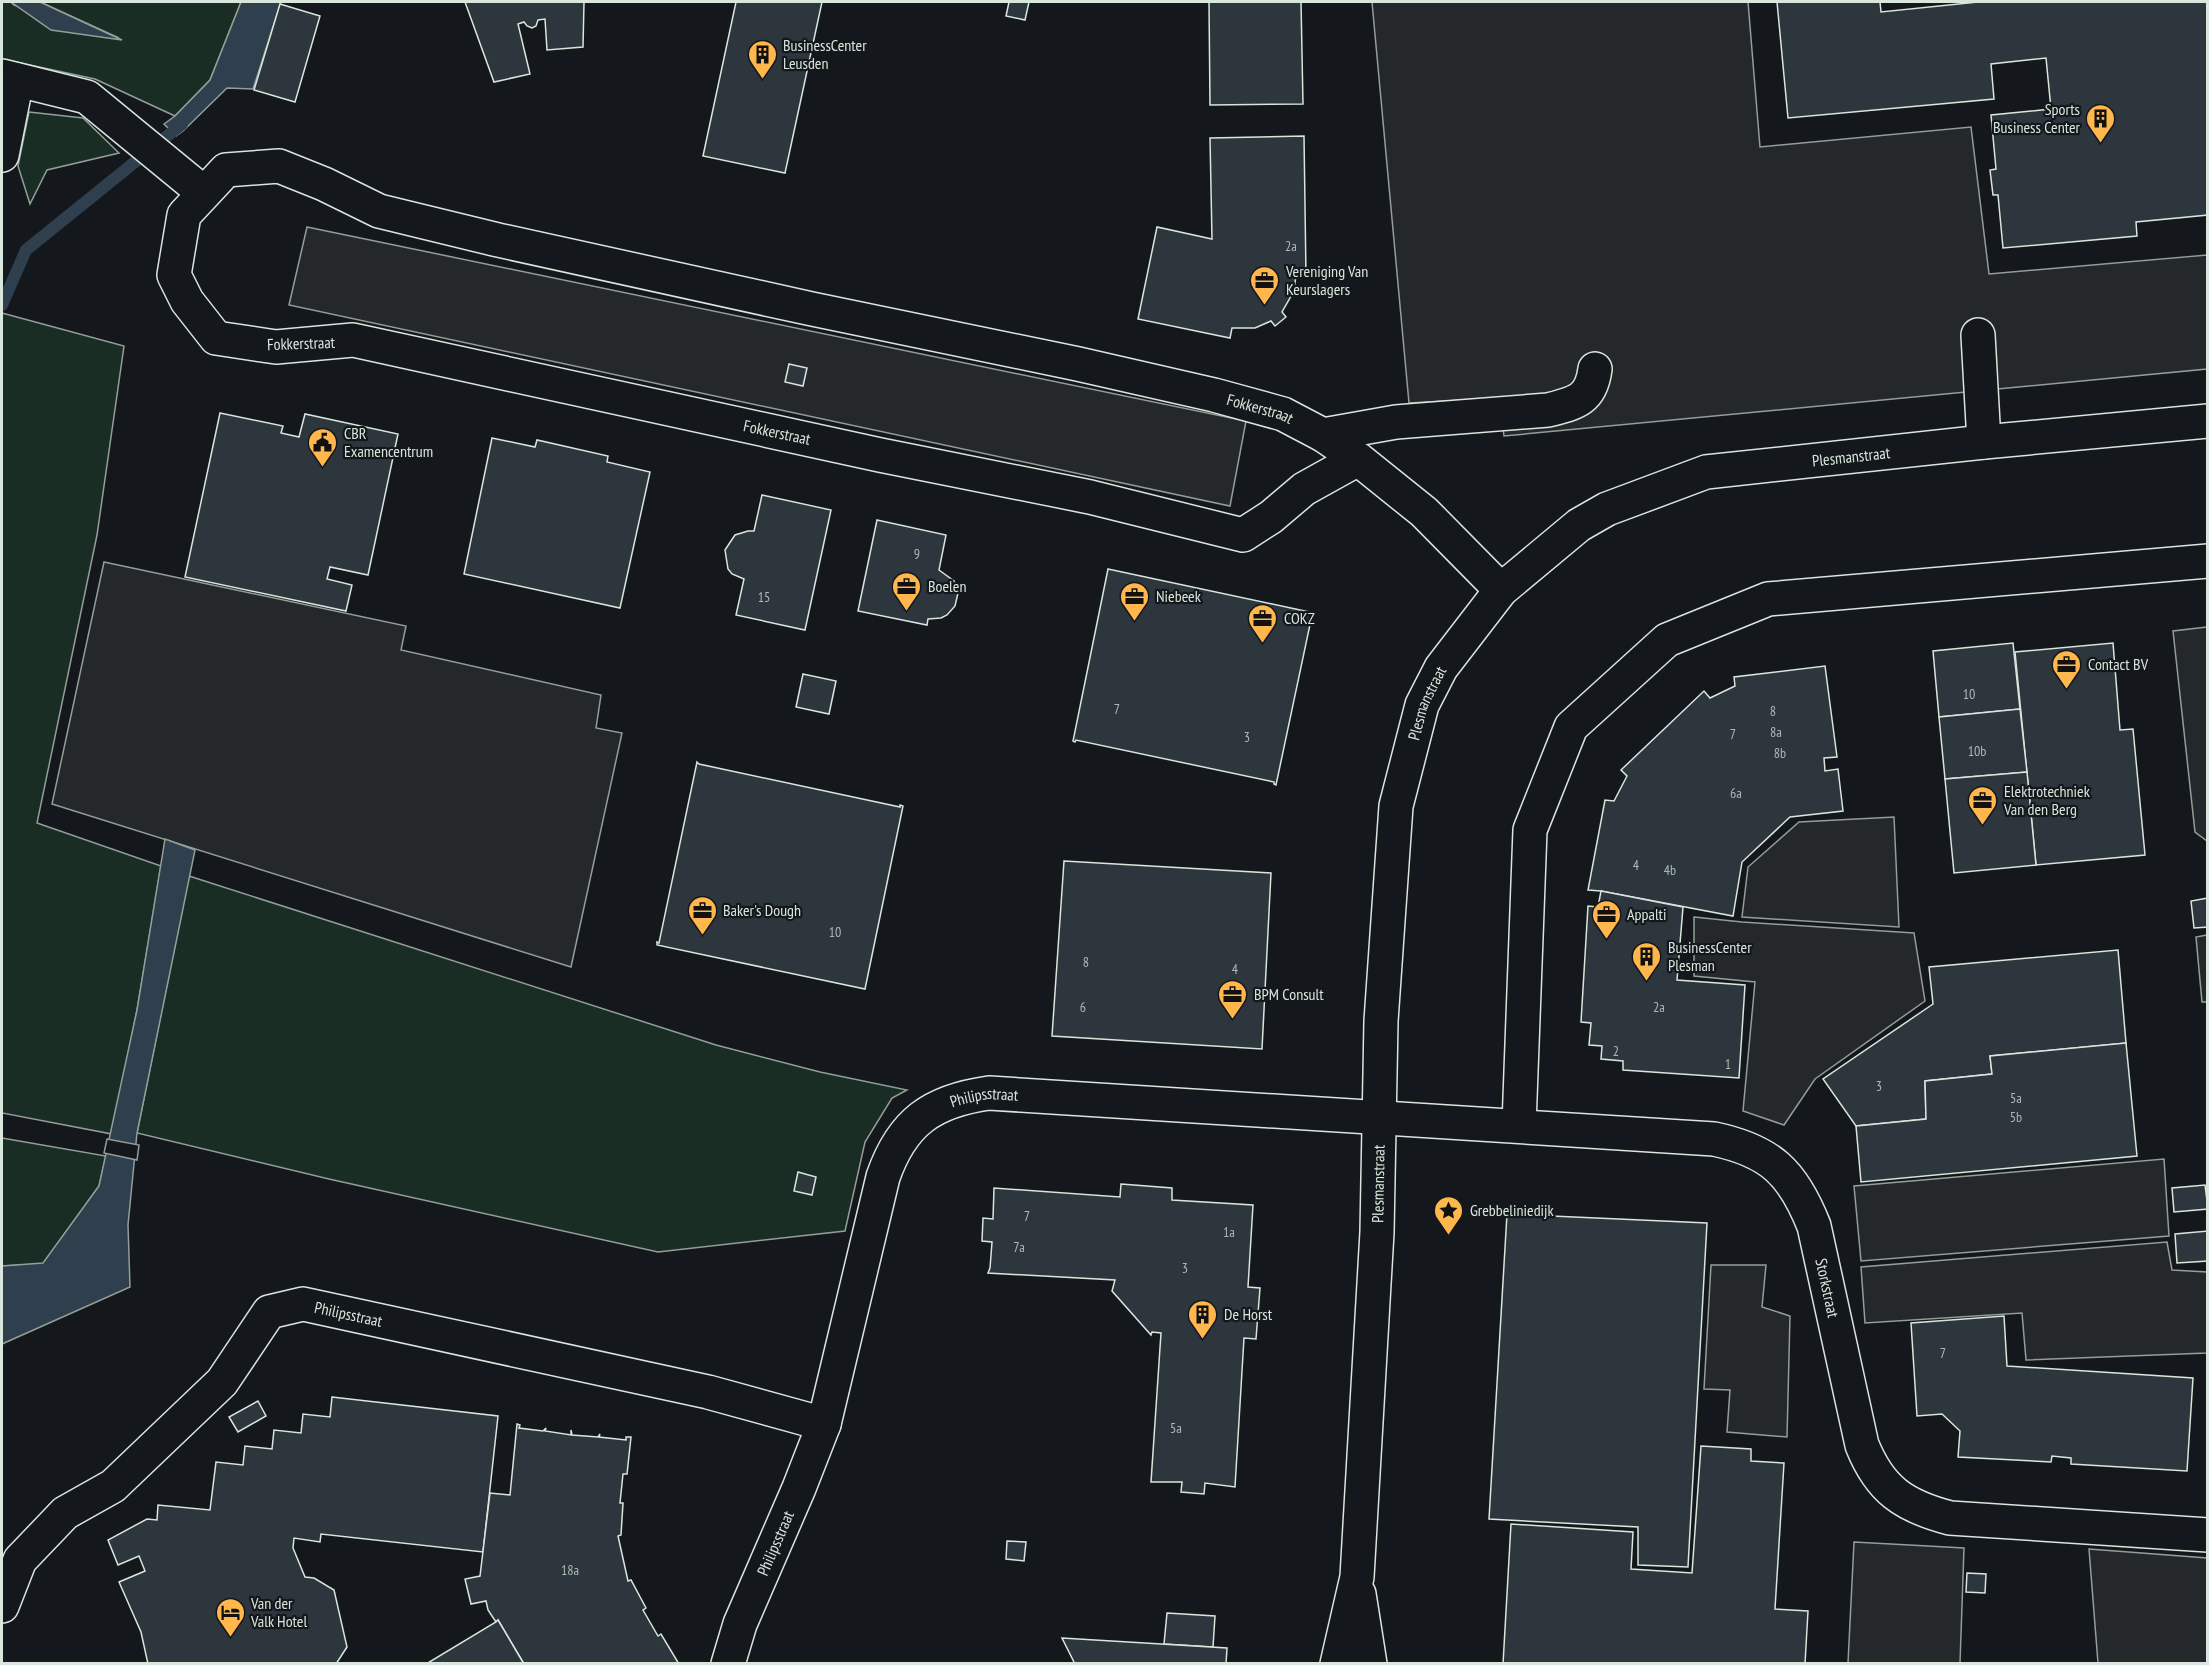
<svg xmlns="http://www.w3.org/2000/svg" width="2209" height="1665" font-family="'PT Sans Narrow',sans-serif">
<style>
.green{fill:#1a2d24;stroke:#939e99;stroke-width:1.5}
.parking{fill:#24282b;stroke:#939e99;stroke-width:1.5}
.water{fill:#2f3f4d;stroke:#939e99;stroke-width:1.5}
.pier{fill:#14181c;stroke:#939e99;stroke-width:1.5}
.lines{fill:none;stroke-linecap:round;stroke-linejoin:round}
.stream{stroke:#2f3f4d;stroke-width:12}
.building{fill:#2c363c;stroke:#d8e6dc;stroke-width:1.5}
.minor-casing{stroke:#d8e6dc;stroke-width:36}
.minor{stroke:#14181c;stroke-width:33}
.labels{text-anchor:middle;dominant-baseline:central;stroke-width:4.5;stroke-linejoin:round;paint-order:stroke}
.number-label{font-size:14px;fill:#adbab4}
.poi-label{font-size:16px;fill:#d8e6dc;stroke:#14181c;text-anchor:start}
.street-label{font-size:16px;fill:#d8e6dc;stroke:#14181c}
</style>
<rect width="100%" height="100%" fill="#14181c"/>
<g class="green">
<path d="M2,2H11L14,5L119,38L40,2H241L210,80L175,116L95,79L2,59Z"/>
<path d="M29,112L83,118L119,153L47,170L30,204L18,166Z"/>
<path d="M2,313L124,346L97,535L37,823L161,866L137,1010L112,1134L2,1113Z"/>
<path d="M189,876L716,1045L820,1072L907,1090L892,1098L865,1142L845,1231L658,1252L329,1179L137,1133Z"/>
<path d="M2,1138L106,1156L99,1186L43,1264L2,1266Z"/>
</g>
<g class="parking">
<path d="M1372,2H1748L1760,147L1971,127L1989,274L2207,255V369L1504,436L1499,398L1409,403Z"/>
<path d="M307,227L1246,421L1230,506L289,305Z"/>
<path d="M104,562L406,626L401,650L601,695L596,728L622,733L571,967L52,804Z"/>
<path d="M2207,627H2208L2207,841L2195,832L2173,631Z"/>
<path d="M1894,817L1899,927L1742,917L1748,867L1799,822Z"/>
<path d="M1694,917L1742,922L1914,933L1925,1001L1815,1079L1784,1125L1743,1111L1755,982L1694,976Z"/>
<path d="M2207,935V1002H2202L2196,937Z"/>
<path d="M2164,1159L2169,1236L1861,1261L1854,1186Z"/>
<path d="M2167,1242L2172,1270L2207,1272V1353L2026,1360L2022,1313L1865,1323L1861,1267Z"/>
<path d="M1711,1265H1766L1762,1307L1790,1316L1787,1437L1727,1432L1730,1390L1704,1389Z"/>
<path d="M1854,1542L1964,1548L1960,1663H1848Z"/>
<path d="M2089,1549L2207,1558V1663H2098Z"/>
</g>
<g class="water">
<path d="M11,2H40L122,40L51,30Z"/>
<path d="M241,2H281L253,89L227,88L183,131L176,136L164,124L175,116L210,80Z"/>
<path d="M165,839L195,850L137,1133L128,1225L130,1287L2,1344V1266L43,1263L99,1186L137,1010Z"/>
</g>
<path class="pier" d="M107,1139L139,1145L137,1160L104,1153Z"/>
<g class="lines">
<path class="stream" d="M2,305L26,250L182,124"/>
</g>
<g class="building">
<path d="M465,2H584L583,47L547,50L545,19L538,20L536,26L532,28L527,26L524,22L518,24L530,74L494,82Z"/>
<path d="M736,2H822L785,173L703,156Z"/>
<path d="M1009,2H1029L1025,20L1006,16Z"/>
<path d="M1209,2H1301L1303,104L1210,105Z"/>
<path d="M1777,2H1880L1881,12L1978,2H2208V215L2136,222L2137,236L2003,248L1998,195H1993L1990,170L1996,169L1991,115L2051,109L2046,58L1991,64L1994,99L1788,118Z"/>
<path d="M280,4L320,16L295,102L254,90Z"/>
<path d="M1304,136L1306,275H1296L1294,291L1282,312L1286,317L1275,326L1271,321L1255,328H1232L1230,338L1138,319L1157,227L1212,239L1210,138Z"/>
<path d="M789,364L807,368L803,386L785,382Z"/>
<path d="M220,413L283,426L281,433L299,437L305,414L398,434L368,575L330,567L327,579L352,585L346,611L185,577Z"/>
<path d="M492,438L535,447L537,440L608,456L607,462L650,472L620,608L464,574Z"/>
<path d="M762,495L831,510L805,630L736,615L744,579L732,574L728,569L725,550L735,535L748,531H754Z"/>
<path d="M877,520L946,535L939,570L954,581L958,593L955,606L947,615L941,618L928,619L927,625L858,611Z"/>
<path d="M1108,569L1314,613L1312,615L1276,785L1274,784V782L1076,740L1075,742L1073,741Z"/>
<path d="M2013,643L2020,709L1939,717L1933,651Z"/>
<path d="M2113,643L2120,730L2133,729L2145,855L2036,865L2015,652Z"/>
<path d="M1825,666L1837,757L1824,758L1825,771L1838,769L1843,811L1790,817L1742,862L1733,916L1601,891L1588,890L1605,800L1614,801L1627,776L1621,770L1704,691L1710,698L1735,686L1734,677Z"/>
<path d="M803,674L836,681L829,714L796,707Z"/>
<path d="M2020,709L2027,772L1945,779L1939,717Z"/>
<path d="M697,762L699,764L900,807V805L903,806L865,989L657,945V942L659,943Z"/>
<path d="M2027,772L2036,865L1954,873L1945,779Z"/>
<path d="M1064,861L1271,873L1262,1049L1052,1036Z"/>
<path d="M1601,891L1683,907L1677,980L1745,985L1739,1078L1623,1070V1061L1601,1059L1602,1046L1589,1045L1591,1023L1581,1022L1588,906L1598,907Z"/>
<path d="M2208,898V927L2194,928L2191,901Z"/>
<path d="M2118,950L2126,1043L1990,1056L1992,1074L1925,1081L1926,1119L1856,1126L1823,1079L1933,1004L1929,967Z"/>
<path d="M2126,1043L2137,1156L1861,1182L1856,1126L1926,1119L1925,1081L1992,1074L1990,1056Z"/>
<path d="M798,1172L816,1177L812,1195L794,1191Z"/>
<path d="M1121,1184L1172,1188V1200L1253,1205L1248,1287L1260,1288L1256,1339L1244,1338L1235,1487L1205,1483L1204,1494L1181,1492L1182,1482H1151L1161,1333L1152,1332L1151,1335L1112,1291L1115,1280L988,1273L990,1268L992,1242L982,1241L983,1218L993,1219L994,1188L1120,1197Z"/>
<path d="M2205,1185L2208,1209L2174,1212L2172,1188Z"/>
<path d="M1507,1214L1707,1223L1688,1567L1638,1565V1527L1489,1519Z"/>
<path d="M2208,1231V1261L2177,1263L2175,1234Z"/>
<path d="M2004,1316L2007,1366L2193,1378L2187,1471L2071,1464V1458L2052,1456L2051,1462L1958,1457L1960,1431L1942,1414L1917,1416L1911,1323Z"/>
<path d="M332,1397L498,1416L483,1552L321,1534L320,1542L294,1538L293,1548L305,1577L314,1578L334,1590L347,1647L336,1664H148L141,1632L119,1582L145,1571L139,1556L118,1565L108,1540L147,1519L157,1520L158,1505L210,1510L216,1462L243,1465L245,1446L272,1449L274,1430L301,1433L303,1414L330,1417Z"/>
<path d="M258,1401L266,1416L238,1432L229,1417Z"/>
<path d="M517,1424L520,1425L519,1428L543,1431L546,1428L545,1431L571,1435V1430L572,1435L598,1437L600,1434L599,1437L626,1440V1437H631L627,1474H623L620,1503H623L621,1535L618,1536L628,1581L631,1580L646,1608L643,1610L658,1636L661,1634L679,1664H524L498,1620L496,1622L488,1610L486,1601L471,1604L465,1579L480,1576L490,1493L510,1495Z"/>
<path d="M1701,1446L1751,1449V1461L1784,1463L1775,1609L1808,1611L1805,1664H1503L1511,1524L1633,1532L1631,1569L1692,1573Z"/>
<path d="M1007,1541L1026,1542L1024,1561L1006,1559Z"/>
<path d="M1967,1573L1986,1574L1985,1593L1966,1592Z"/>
<path d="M1167,1613L1215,1616L1213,1647L1164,1644Z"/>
<path d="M498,1620L524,1664H426L496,1622Z"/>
<path d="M1062,1638L1227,1648L1226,1664H1075Z"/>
</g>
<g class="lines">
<defs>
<g id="minor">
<path d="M2,76L87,97L204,193"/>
<path d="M2,155L17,80"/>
<path d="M1978,335L1984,442"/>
<path d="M1323,435L1396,422L1548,410C1576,403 1591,400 1595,369"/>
<path id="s1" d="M1358,459L1304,489L1271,517L1243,535L1090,497L880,455L353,340L276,347L216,338L187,301L174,275L184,215L226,170L279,166L324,184L379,211L498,240L812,309L1078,364L1214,395L1283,414L1323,435L1358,459L1424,512L1501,590"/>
<path d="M1519,1125L1530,830L1571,727L1667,640L1768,599L2208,561"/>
<path d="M1359,1594L1370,1664"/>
<path id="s2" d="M2,1606L20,1560L65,1513L113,1486L222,1382L269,1312L303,1304L708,1392L824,1424"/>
<path id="s3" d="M728,1664L740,1624L799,1488L824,1424L883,1177C902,1122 932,1101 989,1093L1714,1139C1771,1151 1793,1173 1814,1226L1862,1445C1880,1490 1904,1506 1950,1518L2208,1535"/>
<path id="s4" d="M1337,1664L1357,1577L1377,1232L1381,1021L1396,806L1422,705L1441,668L1501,590L1579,525L1607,509L1706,472L1984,442L2208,421"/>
</g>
</defs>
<use href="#minor" class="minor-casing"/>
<use href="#minor" class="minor"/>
</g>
<defs>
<symbol id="building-pin" viewBox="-11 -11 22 30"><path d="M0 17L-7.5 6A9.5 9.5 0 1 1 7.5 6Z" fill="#ffb74d" stroke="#14181c"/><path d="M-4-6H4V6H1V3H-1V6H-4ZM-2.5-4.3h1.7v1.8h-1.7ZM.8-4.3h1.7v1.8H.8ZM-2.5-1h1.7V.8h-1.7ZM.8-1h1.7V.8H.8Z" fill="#111"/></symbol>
<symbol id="office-pin" viewBox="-11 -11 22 30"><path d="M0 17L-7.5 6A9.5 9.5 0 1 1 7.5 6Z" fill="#ffb74d" stroke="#14181c"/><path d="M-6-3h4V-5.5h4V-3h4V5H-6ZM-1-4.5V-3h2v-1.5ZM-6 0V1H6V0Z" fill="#111"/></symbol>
<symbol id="civic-pin" viewBox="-11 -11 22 30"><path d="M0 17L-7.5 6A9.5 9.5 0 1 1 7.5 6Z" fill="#ffb74d" stroke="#14181c"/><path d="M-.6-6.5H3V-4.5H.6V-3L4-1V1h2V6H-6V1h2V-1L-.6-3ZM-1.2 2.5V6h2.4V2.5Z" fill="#111"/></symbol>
<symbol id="sight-pin" viewBox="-11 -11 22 30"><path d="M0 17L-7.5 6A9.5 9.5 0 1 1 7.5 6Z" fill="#ffb74d" stroke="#14181c"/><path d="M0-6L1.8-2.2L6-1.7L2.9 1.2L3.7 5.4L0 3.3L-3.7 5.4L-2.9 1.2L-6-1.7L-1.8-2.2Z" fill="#111"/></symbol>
<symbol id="hotel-pin" viewBox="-11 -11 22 30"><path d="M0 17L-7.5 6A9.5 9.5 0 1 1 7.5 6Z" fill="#ffb74d" stroke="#14181c"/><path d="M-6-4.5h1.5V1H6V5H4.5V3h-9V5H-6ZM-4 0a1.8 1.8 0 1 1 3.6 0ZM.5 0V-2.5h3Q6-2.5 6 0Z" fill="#111"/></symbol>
</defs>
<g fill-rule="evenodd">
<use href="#building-pin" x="746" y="38" width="33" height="45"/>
<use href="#building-pin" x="2084" y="102" width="33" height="45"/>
<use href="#office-pin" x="1248" y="264" width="33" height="45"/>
<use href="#civic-pin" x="306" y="426" width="33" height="45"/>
<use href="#office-pin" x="890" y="570" width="33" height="45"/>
<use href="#office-pin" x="1118" y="580" width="33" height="45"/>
<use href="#office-pin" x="1246" y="602" width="33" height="45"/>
<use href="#office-pin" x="2050" y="648" width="33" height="45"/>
<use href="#office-pin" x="1966" y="784" width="33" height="45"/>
<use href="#office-pin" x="686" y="894" width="33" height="45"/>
<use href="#office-pin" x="1590" y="898" width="33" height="45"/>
<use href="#building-pin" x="1630" y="940" width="33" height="45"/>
<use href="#office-pin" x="1216" y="978" width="33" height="45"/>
<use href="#sight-pin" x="1432" y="1194" width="33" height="45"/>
<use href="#building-pin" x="1186" y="1298" width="33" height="45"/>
<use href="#hotel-pin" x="214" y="1596" width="33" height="45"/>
</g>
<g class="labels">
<g class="number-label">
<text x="1291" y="246">2a</text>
<text x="917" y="554">9</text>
<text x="764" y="597">15</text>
<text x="1969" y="694">10</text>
<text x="1117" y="709">7</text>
<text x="1773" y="711">8</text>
<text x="1776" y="732">8a</text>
<text x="1733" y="734">7</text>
<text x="1247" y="737">3</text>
<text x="1977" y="751">10b</text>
<text x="1780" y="753">8b</text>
<text x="1736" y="793">6a</text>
<text x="1636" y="865">4</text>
<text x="1670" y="870">4b</text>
<text x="835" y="932">10</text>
<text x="1086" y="962">8</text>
<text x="1235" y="969">4</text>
<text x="1083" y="1007">6</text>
<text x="1659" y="1007">2a</text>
<text x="1616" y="1051">2</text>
<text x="1728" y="1064">1</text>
<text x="1879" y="1086">3</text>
<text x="2016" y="1098">5a</text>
<text x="2016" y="1117">5b</text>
<text x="1027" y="1216">7</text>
<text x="1229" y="1232">1a</text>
<text x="1019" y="1247">7a</text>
<text x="1185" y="1268">3</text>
<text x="1943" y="1353">7</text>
<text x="1176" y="1428">5a</text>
<text x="570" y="1570">18a</text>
</g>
<g class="poi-label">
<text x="783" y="45">BusinessCenter<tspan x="783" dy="18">Leusden</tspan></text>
<text x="2080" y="109" text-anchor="end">Sports<tspan x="2080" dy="18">Business Center</tspan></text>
<text x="1286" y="271">Vereniging Van<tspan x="1286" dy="18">Keurslagers</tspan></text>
<text x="344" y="433">CBR<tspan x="344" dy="18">Examencentrum</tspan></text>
<text x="928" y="586">Boelen</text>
<text x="1156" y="596">Niebeek</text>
<text x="1284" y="618">COKZ</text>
<text x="2088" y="664">Contact BV</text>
<text x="2004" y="791">Elektrotechniek<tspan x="2004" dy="18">Van den Berg</tspan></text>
<text x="723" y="910">Baker's Dough</text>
<text x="1627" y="914">Appalti</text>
<text x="1668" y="947">BusinessCenter<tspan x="1668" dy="18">Plesman</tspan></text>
<text x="1254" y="994">BPM Consult</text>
<text x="1470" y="1210">Grebbeliniedijk</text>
<text x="1224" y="1314">De Horst</text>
<text x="251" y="1603">Van der<tspan x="251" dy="18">Valk Hotel</tspan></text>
</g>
<g class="street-label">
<text transform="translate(301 343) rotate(-2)">Fokkerstraat</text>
<text stroke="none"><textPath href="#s1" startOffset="2452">Fokkerstraat</textPath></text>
<text transform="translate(777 432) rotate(12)">Fokkerstraat</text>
<text stroke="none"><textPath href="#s4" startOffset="1491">Plesmanstraat</textPath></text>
<text stroke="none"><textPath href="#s4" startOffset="969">Plesmanstraat</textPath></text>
<text stroke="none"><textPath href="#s3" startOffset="652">Philipsstraat</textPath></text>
<text stroke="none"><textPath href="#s4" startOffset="483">Plesmanstraat</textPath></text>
<text stroke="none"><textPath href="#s3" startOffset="1587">Storkstraat</textPath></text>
<text stroke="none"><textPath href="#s2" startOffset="486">Philipsstraat</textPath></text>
<text stroke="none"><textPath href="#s3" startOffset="130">Philipsstraat</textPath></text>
</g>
</g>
<rect width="2209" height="1665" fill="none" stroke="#d8e6dc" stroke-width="6"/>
</svg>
